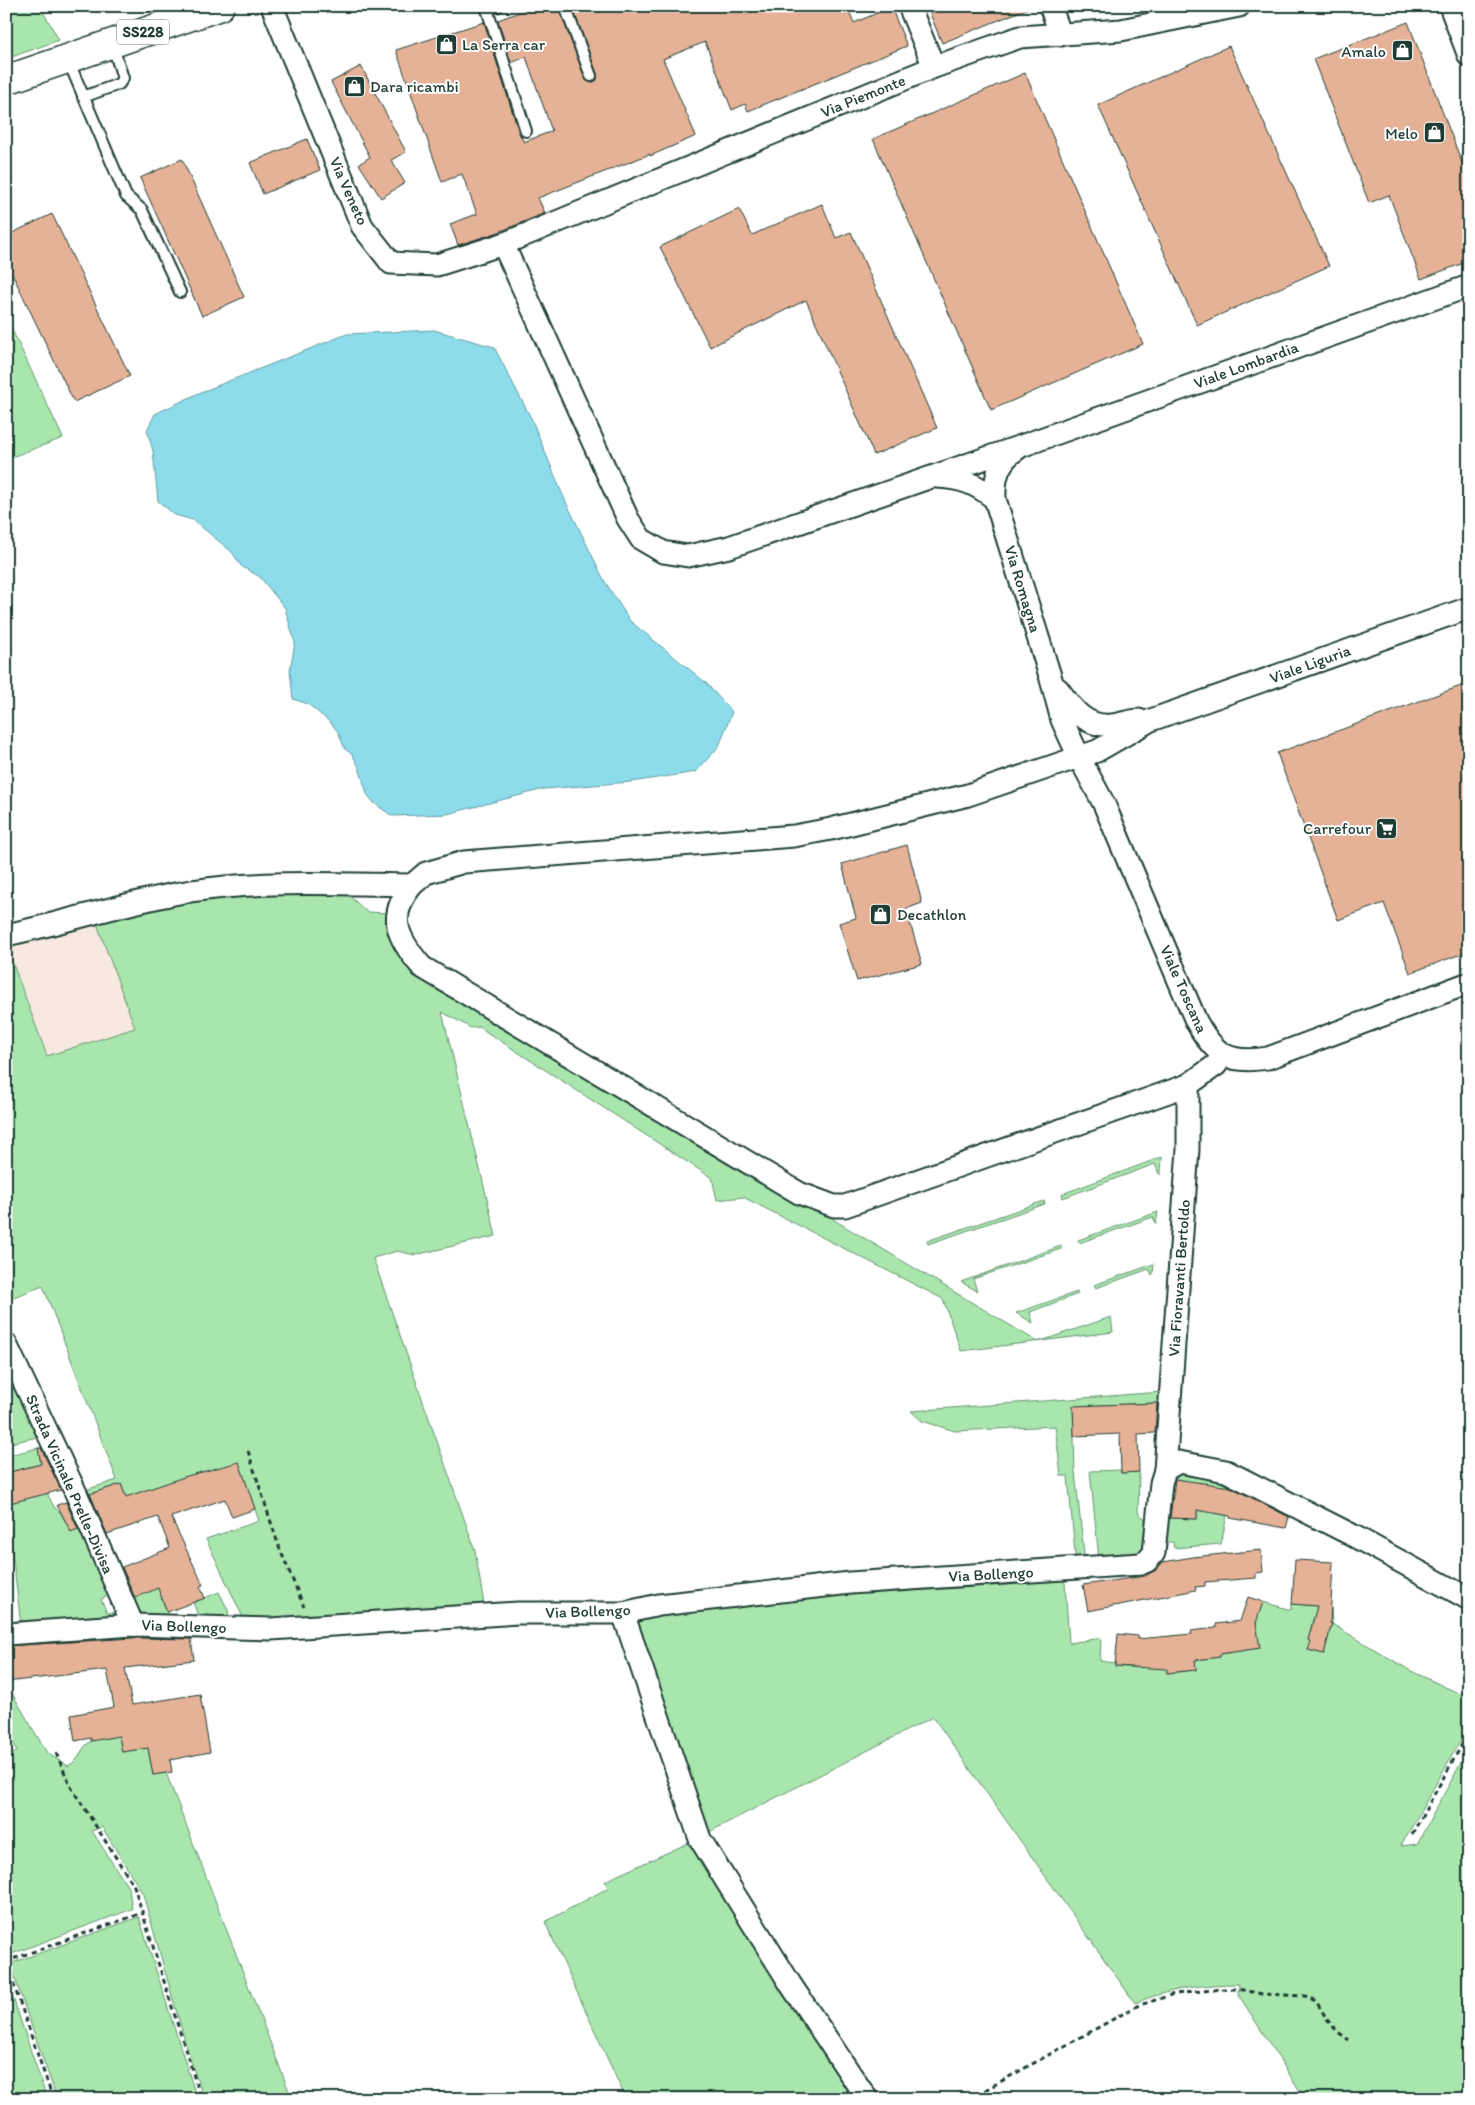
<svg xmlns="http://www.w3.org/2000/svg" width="1475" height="2105" font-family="Itim,sans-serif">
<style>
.built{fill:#f7e8e0}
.green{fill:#a9e6ad;stroke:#649270;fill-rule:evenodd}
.water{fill:#8ddceb;stroke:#619ca2}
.building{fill:#e5b297;stroke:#1f3d34}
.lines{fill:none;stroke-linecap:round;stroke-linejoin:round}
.lane-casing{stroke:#1f3d34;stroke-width:14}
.street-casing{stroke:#1f3d34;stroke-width:25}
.primary-casing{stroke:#1f3d34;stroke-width:31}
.path{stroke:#1f3d34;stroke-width:3;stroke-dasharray:5 4;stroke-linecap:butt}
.lane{stroke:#fff;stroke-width:10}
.street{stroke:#fff;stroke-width:21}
.primary{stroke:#fff;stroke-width:28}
.labels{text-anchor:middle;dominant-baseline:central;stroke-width:4;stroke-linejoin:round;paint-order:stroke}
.shield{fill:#fff;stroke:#627771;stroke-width:1}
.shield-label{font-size:15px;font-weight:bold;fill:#1f3d34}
.poi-label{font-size:16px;fill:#1f3d34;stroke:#fff;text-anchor:start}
.street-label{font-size:16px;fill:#1f3d34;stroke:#fff}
</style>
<rect width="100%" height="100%" fill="#fff"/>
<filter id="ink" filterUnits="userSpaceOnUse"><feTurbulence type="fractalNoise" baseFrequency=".02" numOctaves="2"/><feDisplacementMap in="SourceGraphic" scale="10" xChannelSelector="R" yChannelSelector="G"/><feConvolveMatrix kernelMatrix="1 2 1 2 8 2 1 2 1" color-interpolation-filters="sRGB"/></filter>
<g filter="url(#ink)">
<path class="built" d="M96,921L135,1028L47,1056L7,945Z"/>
<g class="green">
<path d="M6,6H40L59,40L6,59Z"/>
<path d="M6,317L63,438L6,459Z"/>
<path d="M344,891L367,912L388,913C388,938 395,952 411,970L800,1204L834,1216V1220L1038,1342L1111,1317L1113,1332L961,1351L943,1299L743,1197L717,1200L712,1178L479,1027L471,1028L442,1012L496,1236L415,1255L397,1251L373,1258L475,1550L485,1611L246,1624L206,1539L259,1521L239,1463L126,1497L121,1484L82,1497L79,1492L117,1480L43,1286L6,1300V945L47,1056L135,1028L96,921L150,907L228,895Z"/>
<path d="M1162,1157L1161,1174H1159L1155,1164L1063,1198L1062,1194Z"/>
<path d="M1044,1201L1045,1204L928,1244L927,1241Z"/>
<path d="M1158,1212L1156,1224L1153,1217L1079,1243L1078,1240Z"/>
<path d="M1061,1246V1249L973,1279L977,1291L961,1282Z"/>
<path d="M1154,1264L1153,1274L1152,1275L1149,1269L1096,1288L1094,1285Z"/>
<path d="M1077,1292L1078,1294L1030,1312L1033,1323L1016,1313Z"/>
<path d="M6,1356L42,1436L6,1444Z"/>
<path d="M1162,1392L1164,1410H1159L1158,1403L1073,1406L1075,1472L1084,1554L1080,1564H1076L1068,1476H1061L1055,1426L955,1431L922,1421L911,1411Z"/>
<path d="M6,1446L9,1455L38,1448L41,1464L6,1473Z"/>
<path d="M1193,1468L1236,1486L1235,1488L1171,1479L1173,1474Z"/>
<path d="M1121,1470V1473L1139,1472L1138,1513L1148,1521C1147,1537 1147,1547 1136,1559H1099L1090,1471Z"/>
<path d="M47,1493L54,1507L61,1513L71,1532L79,1528L76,1521L79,1520L109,1596L101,1599L107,1613L117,1612V1616L21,1625L6,1500L10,1499V1502Z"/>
<path d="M1197,1510L1227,1515L1221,1544L1174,1548L1173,1542H1167L1166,1518L1197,1519Z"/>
<path d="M1062,1579L1065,1583L1069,1643L1101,1638L1100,1661L1115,1663V1666L1135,1668L1168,1656L1167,1673L1196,1670L1195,1660L1220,1657V1654L1259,1648L1256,1619L1263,1602L1291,1610L1292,1604L1331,1607L1332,1624L1411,1671L1469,1698V1725L1401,1846L1417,1844L1469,1748V2099H1305L1238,1994L1239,1984C1202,1984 1169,1989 1135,2003L933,1717L705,1834L636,1621L642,1615L779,1597ZM1313,1619L1332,1623L1324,1654L1309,1650L1311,1641L1308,1640Z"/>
<path d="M158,1588L170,1621C145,1619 144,1622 130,1599Z"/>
<path d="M219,1592L228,1610L229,1618L201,1622L193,1603Z"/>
<path d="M6,1683L47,1753L68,1766C83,1758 79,1749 90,1742C97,1737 111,1737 119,1736L122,1752L148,1748L153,1775L166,1773L292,2099H204L190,2059L143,1894L102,1827L92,1831L129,1889L132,1909L6,1956V1756L17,1752L6,1726Z"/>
<path d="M695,1840L862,2099H626L545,1922L608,1888L605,1881Z"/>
<path d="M139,1917L197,2099H57L12,1970V1963Z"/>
<path d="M6,1977L47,2099H6Z"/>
</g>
<path class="water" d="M434,330L494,347L532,420L564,498L604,580L630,621L705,682L732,712L719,746L696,772L631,782L544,789L447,814L392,816L374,803L367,794L359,767L352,754L345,749L338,732L331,723L308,704L293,699L290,670L295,643L285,608L260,577L241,566L232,552L193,520L175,515L158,501L153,451L147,430L155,414L199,393L347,334Z"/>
<g class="building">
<path d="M536,6H558L585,78L590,83L597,80V74L572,6H847L854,23L891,7L907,46L748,111L745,104L732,110L705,42L663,59L696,136L650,156V154L538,198L545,213L499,232L458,245L450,224L477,214L462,174L442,182L396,50L484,22L519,133L524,142L552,131L526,57L511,63L498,20Z"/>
<path d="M927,6H1031V7L942,43Z"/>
<path d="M1408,22L1469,181V261L1421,279L1389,195L1369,203L1313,59Z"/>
<path d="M1229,46L1329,266L1197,325L1098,105Z"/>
<path d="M361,66L406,152L391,160L405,183L381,198L359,164L370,157L331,82Z"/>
<path d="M1025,73L1143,344L991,410L873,139Z"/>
<path d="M307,139L320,170L263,194L250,163Z"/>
<path d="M182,159L244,297L202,316L140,178Z"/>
<path d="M822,204L836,238L851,232L937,428L874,455L806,300L710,347L660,247L739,209L752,235Z"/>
<path d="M52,214L130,376L74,402L6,261V236Z"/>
<path d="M1469,683V951L1410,973L1384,903L1338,920L1277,753Z"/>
<path d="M907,845L922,903L906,909L922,964L857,981L839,923L856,918L842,864Z"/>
<path d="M1157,1403L1155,1433L1138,1434L1139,1472L1121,1473L1120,1434L1074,1436L1073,1406Z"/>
<path d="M38,1448H41L61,1490L10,1503V1499L6,1500V1473L41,1464Z"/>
<path d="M239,1462L255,1509L232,1517L225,1499L171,1517L203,1585L200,1586L205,1598L167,1612L158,1588L135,1598L122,1567L170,1548L158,1517L107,1534L90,1494L121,1484L126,1497L187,1476Z"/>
<path d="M1175,1479L1231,1487L1289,1517L1286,1528L1230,1518V1516L1197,1510V1519L1170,1518Z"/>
<path d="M66,1502L78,1529L71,1532L57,1505Z"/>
<path d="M1261,1550L1263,1572L1256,1573V1578L1205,1582V1586L1195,1587L1196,1590L1088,1611L1083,1585L1145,1576L1156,1570L1163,1562L1193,1557Z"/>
<path d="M1295,1560L1333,1562L1330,1623H1332L1324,1654L1308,1650L1311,1641L1308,1640L1317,1606L1292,1604Z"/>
<path d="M1248,1597L1263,1602L1256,1623L1260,1648L1220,1654V1657L1195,1660L1196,1670L1167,1673V1669L1115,1666L1118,1634L1138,1636V1639L1192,1634L1191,1631L1216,1628V1624L1240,1621Z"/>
<path d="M133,1638L191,1639L194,1660L125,1668L132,1705L200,1694L210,1752L170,1760L172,1772L153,1775L148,1748L122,1752L119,1736L91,1741V1738L75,1741L71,1715L114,1707L107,1670L6,1682V1646Z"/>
</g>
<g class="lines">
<defs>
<g id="lane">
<path d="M486,6L526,131"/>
<path d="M565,6L591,76"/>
<path d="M487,10L498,6"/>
<path d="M68,60L126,196L142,210L180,292"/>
<path d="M83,97L119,84L123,78L112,44"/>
</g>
<g id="street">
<path d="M166,6L174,22"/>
<path d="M272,6L362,226L391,263L437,265L503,244L934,67L1020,37L1121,30L1239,6"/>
<path d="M909,6L934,67"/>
<path d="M1050,6L1061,35"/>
<path d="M1450,6L1469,56"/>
<path d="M503,244L628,519L641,539L663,552L688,556L729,547L1024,445L1469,286"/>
<path d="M1017,449C999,460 994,477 995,499L1051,679L1062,720L1079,757L1104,804L1196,1021C1215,1056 1229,1064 1268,1058L1469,983"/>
<path d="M936,477C961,478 975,483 995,499"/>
<path d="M1058,689C1072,708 1085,728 1112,725C1121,724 1130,720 1139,720"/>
<path d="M412,885C386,917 398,939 422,967L799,1193L834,1206H845L1188,1085L1216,1065L1223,1055"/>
<path d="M6,935C68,922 129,901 191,891C264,880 339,884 412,885L426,873L464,862L794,836L831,829L968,795L1079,757L1097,751L1151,720L1469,608"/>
<path d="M6,1344L76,1493L133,1625"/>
<path d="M1165,1470L1188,1149V1085"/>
<path d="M623,1613L700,1839L791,1985L867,2099"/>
<path d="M6,1634L133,1625L271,1629L518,1613H623L659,1605L850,1583L1140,1564L1147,1561L1154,1553L1161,1483L1165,1470L1179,1462L1226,1471L1352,1535L1469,1599"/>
</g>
<path id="primary" d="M6,80L220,6"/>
</defs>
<use href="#lane" class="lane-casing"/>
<use href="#street" class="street-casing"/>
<use href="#primary" class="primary-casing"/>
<g class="path">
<path d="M248,1451L279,1547L304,1607"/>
<path d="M56,1753L71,1787L134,1886L201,2099"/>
<path d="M1412,1834L1469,1732"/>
<path d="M53,2099L8,1968L7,1961L142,1913"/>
<path d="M969,2099L1137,2006L1174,1994L1222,1989H1238L1262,1994L1305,1996L1316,2001L1328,2021L1338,2032L1349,2040"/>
</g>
<use href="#lane" class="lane"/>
<use href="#street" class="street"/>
<use href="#primary" class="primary"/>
</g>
</g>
<defs>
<symbol id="shop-square" viewBox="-11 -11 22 22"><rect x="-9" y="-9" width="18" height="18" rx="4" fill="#1f3d34" stroke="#fff"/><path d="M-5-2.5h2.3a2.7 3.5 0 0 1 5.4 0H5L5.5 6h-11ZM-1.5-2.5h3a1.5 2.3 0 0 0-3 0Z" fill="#fff"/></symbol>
<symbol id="supermarket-square" viewBox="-11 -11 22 22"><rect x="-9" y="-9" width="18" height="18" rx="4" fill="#1f3d34" stroke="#fff"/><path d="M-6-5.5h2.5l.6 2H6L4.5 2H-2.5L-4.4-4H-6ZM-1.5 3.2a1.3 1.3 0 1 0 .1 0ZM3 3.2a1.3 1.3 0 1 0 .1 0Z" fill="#fff"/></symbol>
</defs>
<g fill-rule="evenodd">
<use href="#shop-square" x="434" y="32" width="25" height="25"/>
<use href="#shop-square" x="1390" y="38" width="25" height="25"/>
<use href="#shop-square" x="342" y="74" width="25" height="25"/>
<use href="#shop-square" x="1422" y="120" width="25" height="25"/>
<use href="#supermarket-square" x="1374" y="816" width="25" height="25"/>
<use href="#shop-square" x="868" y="902" width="25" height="25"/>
</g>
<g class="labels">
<rect class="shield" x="117" y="19.5" width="52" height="25" rx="4"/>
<g class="shield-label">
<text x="143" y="32">SS228</text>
</g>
<g class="poi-label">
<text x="462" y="44">La Serra car</text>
<text x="1386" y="51" text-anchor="end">Amalo</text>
<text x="370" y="86">Dara ricambi</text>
<text x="1418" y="133" text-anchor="end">Melo</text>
<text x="1371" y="828" text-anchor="end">Carrefour</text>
<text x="897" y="914">Decathlon</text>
</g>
<g class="street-label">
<text transform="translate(863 96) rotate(-22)">Via Piemonte</text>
<text transform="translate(349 191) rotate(66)">Via Veneto</text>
<text transform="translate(1246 365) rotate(-20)">Viale Lombardia</text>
<text transform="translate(1023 589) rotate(73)">Via Romagna</text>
<text transform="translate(1310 664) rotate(-20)">Viale Liguria</text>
<text transform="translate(1184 989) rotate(66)">Viale Toscana</text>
<text transform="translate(1179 1278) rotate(-86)">Via Fioravanti Bertoldo</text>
<text transform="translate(70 1484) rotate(66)">Strada Vicinale Prelle-Divisa</text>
<text transform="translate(991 1574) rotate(-3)">Via Bollengo</text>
<text transform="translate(588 1611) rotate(-2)">Via Bollengo</text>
<text transform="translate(184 1626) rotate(2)">Via Bollengo</text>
</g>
</g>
<rect width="1475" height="2105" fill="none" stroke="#fff" stroke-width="25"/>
<rect x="12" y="12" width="1450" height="2080" fill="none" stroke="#1f3d34" stroke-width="2" filter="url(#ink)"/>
</svg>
